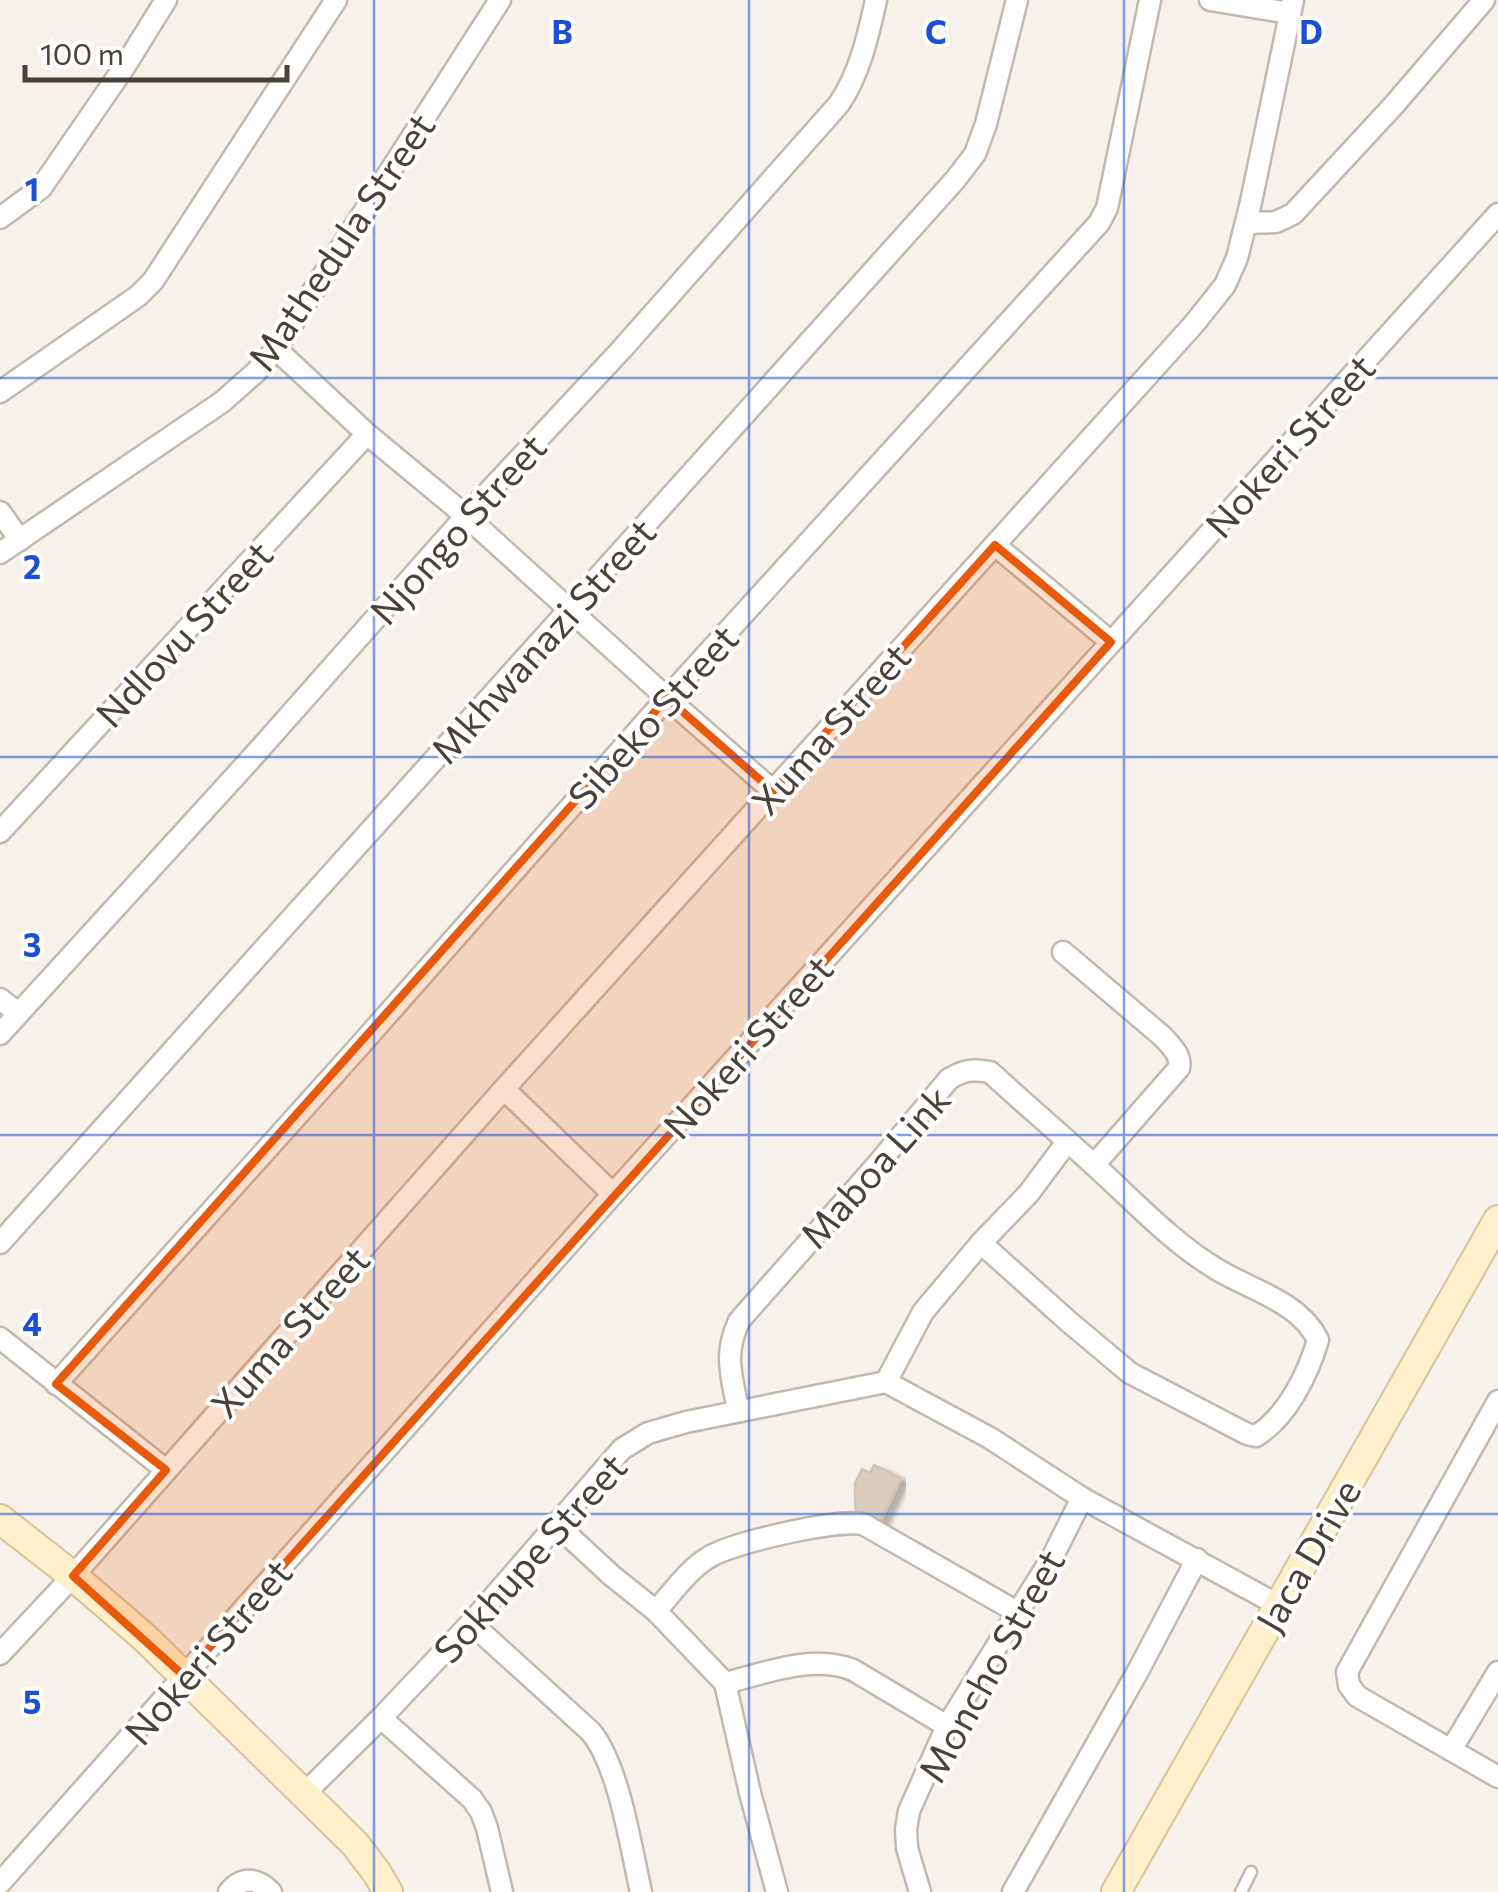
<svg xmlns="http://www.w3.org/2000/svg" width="1498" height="1892" font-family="Commissioner,sans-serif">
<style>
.building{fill:#d8cdbf;stroke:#d3c4b2;stroke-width:2.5;filter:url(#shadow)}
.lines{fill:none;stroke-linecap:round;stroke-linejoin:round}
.lane-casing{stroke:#c2b9ac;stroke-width:15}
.street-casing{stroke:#c2b9ac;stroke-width:25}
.secondary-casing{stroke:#d7c399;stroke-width:32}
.lane{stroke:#fff;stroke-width:10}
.street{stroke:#fff;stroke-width:20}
.secondary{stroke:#fff0cb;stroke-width:28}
.marked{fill:#e8590c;fill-opacity:0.2;stroke:#e8590c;stroke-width:8;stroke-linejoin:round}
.grid{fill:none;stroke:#1d4ed8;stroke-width:2.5;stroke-opacity:0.55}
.labels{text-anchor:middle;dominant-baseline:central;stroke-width:8;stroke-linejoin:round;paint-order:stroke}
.street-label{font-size:38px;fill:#4a4238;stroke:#fff}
.grid-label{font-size:32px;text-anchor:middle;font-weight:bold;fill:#1d4ed8;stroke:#fff;stroke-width:8;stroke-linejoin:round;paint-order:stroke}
</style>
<defs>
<filter id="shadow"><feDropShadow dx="8" dy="4.5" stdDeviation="2.5" flood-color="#0004"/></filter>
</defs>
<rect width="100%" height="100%" fill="#f6f2eb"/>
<path class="building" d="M874,1465L901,1478L879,1524L856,1513L855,1499V1483L862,1469L870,1473Z"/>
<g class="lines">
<defs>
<path id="lane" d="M1241,1892L1251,1872"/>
<g id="street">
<path d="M1210,0L1290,13"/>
<path d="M0,218L41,188L125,66L166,0"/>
<path d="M1246,223L1276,222L1293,214L1394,105L1484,0"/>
<path d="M276,349L367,434L466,516L667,698L773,791"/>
<path d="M0,392L138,296L153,281L336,0"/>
<path d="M0,512L20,540"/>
<path d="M995,545L1111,642"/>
<path d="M0,553L222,402L256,372L276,349L500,0"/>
<path d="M0,832L367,434"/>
<path d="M1063,952L1162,1036C1170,1045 1182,1055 1179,1068L1094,1165"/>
<path d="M0,999L18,1013"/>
<path d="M0,1034L250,760L466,516L622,349L839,104C860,73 868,36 876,0"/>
<path d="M504,1089L613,1194"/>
<path d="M0,1243L955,180L975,154L986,124L1017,0"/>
<path d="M0,1338L166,1470"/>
<path d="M886,1382L923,1312L981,1243L1029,1193L1067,1142"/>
<path d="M56,1384L356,1050L667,698L1099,223L1107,208L1150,0"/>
<path d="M1498,1401L1347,1672L1349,1685L1357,1696L1498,1777"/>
<path d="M738,1411C732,1375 723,1356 739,1321L876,1166L949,1079C964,1070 972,1069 990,1072C1024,1103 1060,1134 1094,1165C1134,1201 1171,1242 1218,1270C1251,1290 1300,1302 1318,1340C1308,1374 1287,1417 1256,1436L1247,1434L1130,1373L1068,1321L981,1243"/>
<path d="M556,1524L611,1575L656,1611L725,1683L750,1793L777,1892"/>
<path d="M656,1611C672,1593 689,1568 711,1556C736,1542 836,1519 863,1524L1019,1613"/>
<path d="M471,1623L591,1732C619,1766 631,1848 641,1892"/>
<path d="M0,1654L73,1576L504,1089L1194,324L1225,285L1237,258L1251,202L1293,0"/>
<path d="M725,1683C766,1673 812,1654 853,1670L947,1726"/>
<path d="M381,1718L472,1799L481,1812L487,1828L502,1892"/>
<path d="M1451,1750L1498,1672"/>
<path d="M304,1794L381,1718L471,1623L622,1449L648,1433L686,1422L886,1382L990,1438L1082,1498L1278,1605"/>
<path d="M0,1883L613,1194L1498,214"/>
<path d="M229,1892C242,1876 257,1878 271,1892"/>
<path d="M920,1892L907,1848L906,1829L909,1811L947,1726L1053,1556L1082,1498"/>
<path d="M1013,1892L1138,1671L1197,1559"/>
</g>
<g id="secondary">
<path d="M0,1519L73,1576L144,1637L355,1844L377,1873L388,1892"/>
<path d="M1116,1892L1498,1220"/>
</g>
</defs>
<use href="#lane" class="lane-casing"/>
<use href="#street" class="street-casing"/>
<use href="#secondary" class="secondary-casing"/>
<use href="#lane" class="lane"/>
<use href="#street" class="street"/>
<use href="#secondary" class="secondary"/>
</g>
<path class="marked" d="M995,545L1111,642L184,1676L73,1576L166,1470L56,1384L667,698L773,791Z"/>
<path class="grid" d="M374,0V1892M749,0V1892M1124,0V1892M0,378H1498M0,757H1498M0,1135H1498M0,1514H1498"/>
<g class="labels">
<g class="street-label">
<text transform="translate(340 241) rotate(-56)">Mathedula Street</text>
<text transform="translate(1289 445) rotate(-48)">Nokeri Street</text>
<text transform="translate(457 528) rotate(-48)">Njongo Street</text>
<text transform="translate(183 633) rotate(-47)">Ndlovu Street</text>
<text transform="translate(542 640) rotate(-48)">Mkhwanazi Street</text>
<text transform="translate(652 716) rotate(-48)">Sibeko Street</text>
<text transform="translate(830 728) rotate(-48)">Xuma Street</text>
<text transform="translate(747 1046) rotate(-48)">Nokeri Street</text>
<text transform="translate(874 1166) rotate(-48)">Maboa Link</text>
<text transform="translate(289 1331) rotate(-48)">Xuma Street</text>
<text transform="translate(1307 1555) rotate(-60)">Jaca Drive</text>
<text transform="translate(529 1557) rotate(-48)">Sokhupe Street</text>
<text transform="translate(207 1651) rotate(-49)">Nokeri Street</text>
<text transform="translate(990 1665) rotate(-61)">Moncho Street</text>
</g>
</g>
<g class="grid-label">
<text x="562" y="44">B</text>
<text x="936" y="44">C</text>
<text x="1311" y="44">D</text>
<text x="32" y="201">1</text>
<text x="32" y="579">2</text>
<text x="32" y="957">3</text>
<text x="32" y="1336">4</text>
<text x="32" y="1714">5</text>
</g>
<path d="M25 65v15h262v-15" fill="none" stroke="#4a4238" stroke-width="5"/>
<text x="40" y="65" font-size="30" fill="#4a4238" stroke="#ffffff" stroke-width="8" paint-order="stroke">100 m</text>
</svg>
